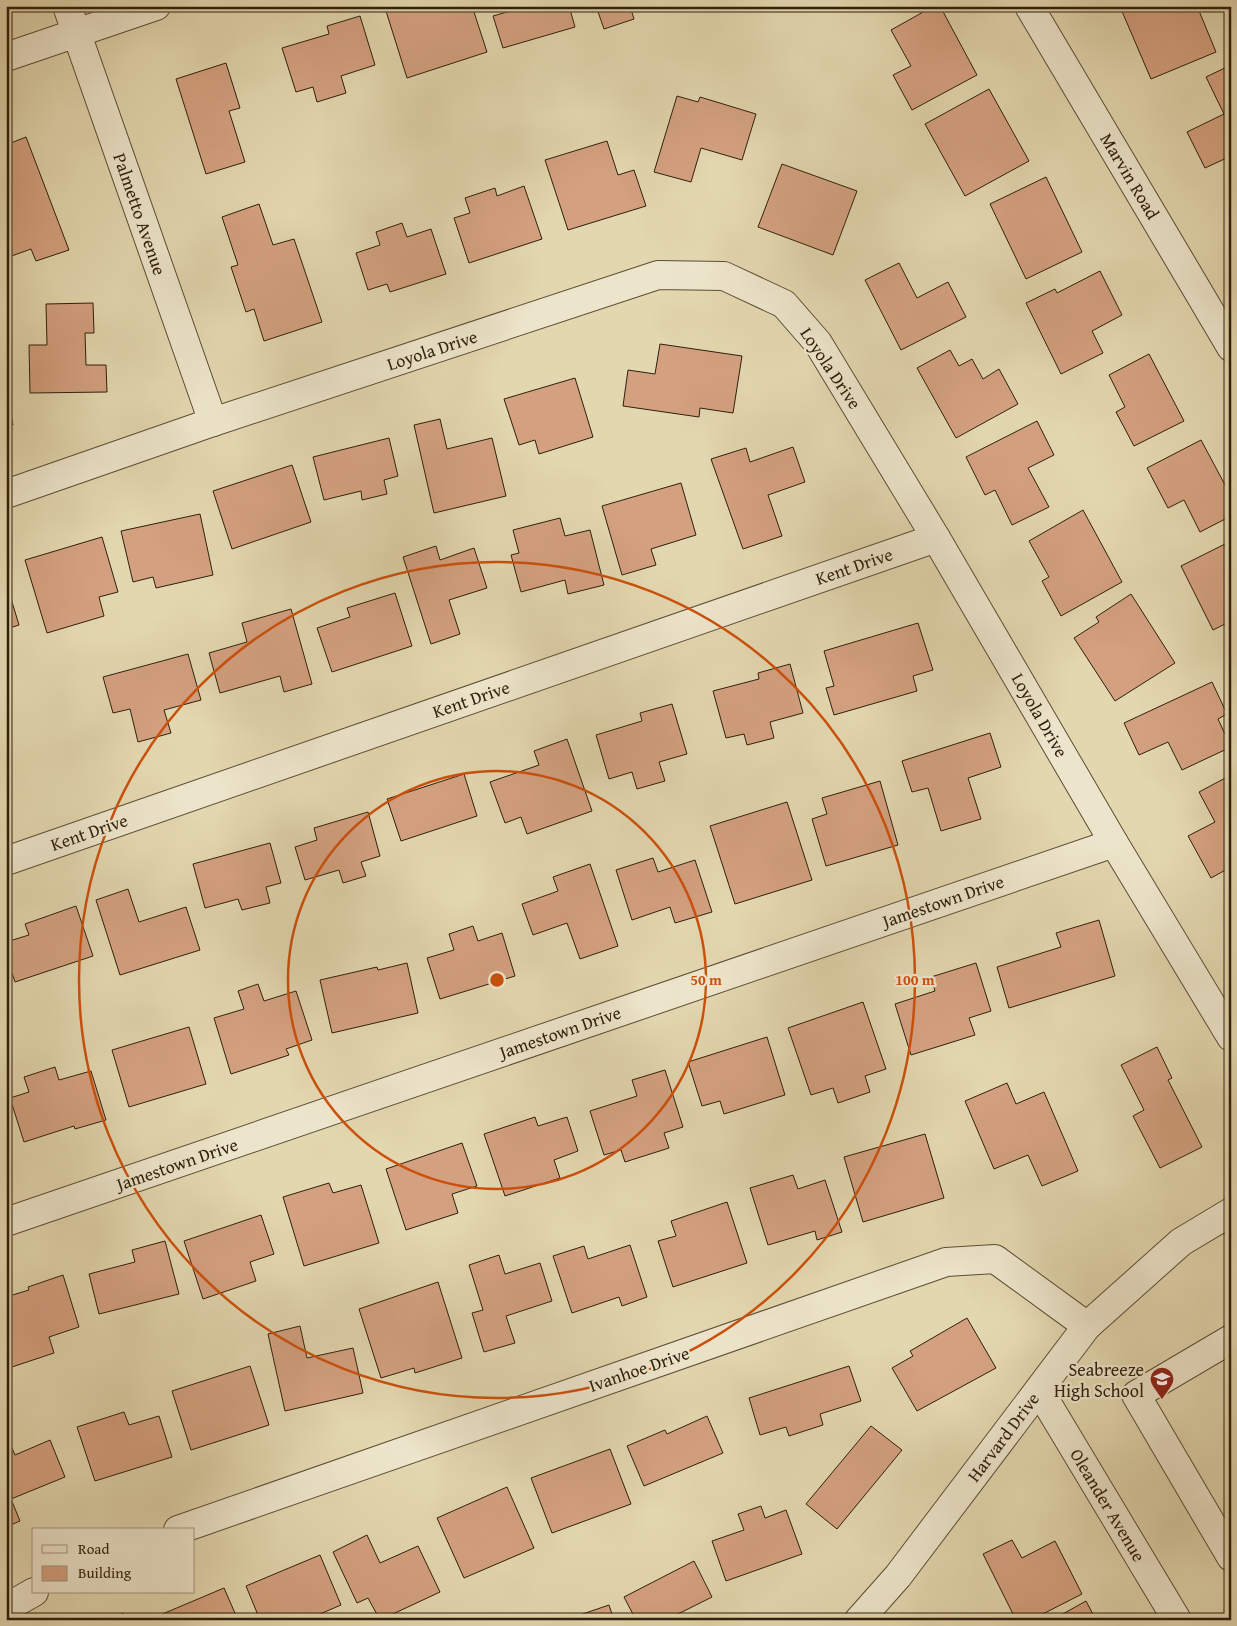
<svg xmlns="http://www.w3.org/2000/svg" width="1237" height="1626" font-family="'Gentium Book Plus',serif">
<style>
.building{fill:#d4a180;stroke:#2f1f0c}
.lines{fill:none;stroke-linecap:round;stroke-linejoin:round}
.minor-casing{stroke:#5c4d35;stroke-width:30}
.minor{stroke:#ede5cb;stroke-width:28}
.ring{fill:none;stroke:#cc500c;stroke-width:2.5}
.labels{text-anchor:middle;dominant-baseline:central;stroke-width:4.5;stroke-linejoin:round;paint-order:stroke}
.street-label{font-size:18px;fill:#2f1f0c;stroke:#ede5cb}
.poi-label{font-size:18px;fill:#2f1f0c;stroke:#ede5cb;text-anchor:end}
.centre{fill:#cc500c;stroke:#ede5cb;stroke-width:2.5}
.ring-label{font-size:15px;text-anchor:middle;font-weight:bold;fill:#cc500c;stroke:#ede5cb;stroke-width:4.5;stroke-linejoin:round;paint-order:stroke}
</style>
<rect width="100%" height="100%" fill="#e3d7af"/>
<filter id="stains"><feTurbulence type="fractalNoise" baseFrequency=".004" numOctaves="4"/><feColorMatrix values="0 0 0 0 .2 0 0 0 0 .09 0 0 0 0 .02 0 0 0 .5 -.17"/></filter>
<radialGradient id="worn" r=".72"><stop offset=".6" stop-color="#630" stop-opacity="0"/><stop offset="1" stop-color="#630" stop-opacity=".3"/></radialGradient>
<g class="building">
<path d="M401,6H472L487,52L407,78L386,11Z"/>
<path d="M521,6H569L575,27L503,48L493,16L521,8Z"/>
<path d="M596,6H630L634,19L604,29Z"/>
<path d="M832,6H849L848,11Z"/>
<path d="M934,6H940L977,75L912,110L893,75L911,66L891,30Z"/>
<path d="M1127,6H1197L1216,52L1151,79L1121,9Z"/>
<path d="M360,16L375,65L341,76L346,93L317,102L313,87L296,92L282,48L329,34L327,26Z"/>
<path d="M226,63L240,108L229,111L245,162L206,174L176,79Z"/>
<path d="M1231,65V156L1205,168L1187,132L1224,114L1206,77Z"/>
<path d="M989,89L1029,161L965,196L925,124Z"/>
<path d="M677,96L698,102L700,97L756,114L742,160L701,148L691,182L654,172Z"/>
<path d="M26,137L69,250L36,261L31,249L6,258V145Z"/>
<path d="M607,141L618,175L634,170L646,206L568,230L545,160Z"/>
<path d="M782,164L857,191L833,255L758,227Z"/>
<path d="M1046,177L1082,252L1026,279L990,204Z"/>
<path d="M524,186L542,239L469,263L454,218L470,213L465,198L495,188L497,196Z"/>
<path d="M259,204L273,245L294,239L322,322L264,341L254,309L246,312L231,267L238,265L222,217Z"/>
<path d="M402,223L407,237L431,229L446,274L390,292L387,284L368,290L356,253L380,245L376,232Z"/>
<path d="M899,263L917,298L948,282L966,317L901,350L865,280Z"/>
<path d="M1100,271L1122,315L1092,331L1103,353L1061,374L1026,303L1055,289L1057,293Z"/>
<path d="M93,303L94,333H85L86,365H106L107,392L30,393L29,345H47L46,304Z"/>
<path d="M660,344L742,356L733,413L700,408L699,417L623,406L628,370L655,374Z"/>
<path d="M950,350L959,366L972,359L983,379L999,369L1018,404L956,438L917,368Z"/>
<path d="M1149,354L1184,421L1134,446L1116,412L1125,407L1109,375Z"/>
<path d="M575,378L593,437L539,454L535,440L519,445L504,399Z"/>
<path d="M6,394L13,425L6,426Z"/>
<path d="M440,419L447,449L492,438L506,496L434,513L414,425Z"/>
<path d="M1037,421L1054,455L1028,468L1049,507L1012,525L995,490L985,495L966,457Z"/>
<path d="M389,438L398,476L384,480L387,494L362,500L361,491L324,500L313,457Z"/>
<path d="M1201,440L1231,496V516L1200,532L1184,500L1168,508L1147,468Z"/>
<path d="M793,447L805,482L768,495L782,536L743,549L711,459L746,448L750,462Z"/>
<path d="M292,465L311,522L232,549L213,491Z"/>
<path d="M681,483L696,535L651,549L656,565L622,575L602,506Z"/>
<path d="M1083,510L1122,582L1061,616L1042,581L1049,577L1029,541Z"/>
<path d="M200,514L213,575L156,588L153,577L133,582L121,531Z"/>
<path d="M560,518L565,536L590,530L604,585L568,594L565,580L521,592L511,555L519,553L513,530Z"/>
<path d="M102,537L118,592L99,597L104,616L47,633L25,560Z"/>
<path d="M1231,541V593L1226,595L1231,605V621L1213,630L1181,566Z"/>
<path d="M436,546L440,560L474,548L487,588L449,600L460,634L431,644L403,557Z"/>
<path d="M6,582L19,625L6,629Z"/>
<path d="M395,593L412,646L332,672L317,628L350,617L347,608Z"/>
<path d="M1131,594L1175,663L1115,701L1074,638L1099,622L1096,617Z"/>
<path d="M291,609L312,684L284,692L280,676L220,693L209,653L247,642L242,623Z"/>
<path d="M918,623L933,670L913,676L917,691L834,715L826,688L834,686L824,651Z"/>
<path d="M188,654L201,700L164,710L171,733L138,742L130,709L113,713L103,677Z"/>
<path d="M790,664L803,713L770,722L774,738L747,745L744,734L726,738L713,691L759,679L758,673Z"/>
<path d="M1212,682L1227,714L1218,719L1231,747L1182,770L1168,742L1139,755L1124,723Z"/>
<path d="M672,704L687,754L659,762L665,781L637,789L632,772L609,779L596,735L642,721L640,713Z"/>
<path d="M990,733L1001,767L968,778L981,819L941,831L928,788L912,792L902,761Z"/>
<path d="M567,739L592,811L527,834L521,817L505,823L490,782L539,765L534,751Z"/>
<path d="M464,774L477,816L401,841L387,799Z"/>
<path d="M1231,775V867L1211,878L1188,836L1215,822L1199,792Z"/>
<path d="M880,781L898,845L826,866L812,819L827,814L822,798Z"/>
<path d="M787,802L812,880L735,904L710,826Z"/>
<path d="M368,812L380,856L361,862L366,876L343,883L339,870L305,880L295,847L317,840L314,828Z"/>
<path d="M270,843L281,883L266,887L270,903L242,910L238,899L205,908L193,864Z"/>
<path d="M653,858L658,872L695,860L712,912L675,923L670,907L632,920L616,870Z"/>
<path d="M590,864L618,946L580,959L567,923L533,935L522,904L558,891L553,877Z"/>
<path d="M128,889L139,922L186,907L200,950L120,975L96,900Z"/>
<path d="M76,906L93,956L15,982L6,955V942L29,935L25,924Z"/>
<path d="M1099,920L1115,976L1009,1008L997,967L1061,947L1056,933Z"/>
<path d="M473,926L478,941L502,933L515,976L440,999L427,958L454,950L449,934Z"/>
<path d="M407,963L418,1013L332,1033L320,980L377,967L378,970Z"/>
<path d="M976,963L991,1011L969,1018L975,1035L911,1055L895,1004L935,991L931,977Z"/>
<path d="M258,984L264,1001L296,991L312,1040L286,1049L289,1055L231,1074L214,1018L244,1009L238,991Z"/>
<path d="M863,1002L886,1069L865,1076L870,1092L838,1103L833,1088L811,1095L788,1028Z"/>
<path d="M189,1027L206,1084L129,1107L112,1050Z"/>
<path d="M767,1037L785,1095L724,1114L720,1101L702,1106L688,1062Z"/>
<path d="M1157,1047L1172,1078L1168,1080L1202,1147L1160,1168L1133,1116L1144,1110L1121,1065Z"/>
<path d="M55,1067L59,1080L91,1071L106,1120L75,1129L74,1126L24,1142L10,1098L29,1092L24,1077Z"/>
<path d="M665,1070L683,1127L664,1133L669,1148L625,1162L621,1150L604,1155L590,1111L637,1096L632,1080Z"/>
<path d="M1007,1083L1016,1104L1044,1092L1078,1171L1042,1186L1028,1155L994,1169L965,1101Z"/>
<path d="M535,1117L538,1126L567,1117L578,1151L554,1160L560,1178L505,1196L484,1134Z"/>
<path d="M925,1134L944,1198L863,1222L844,1157Z"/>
<path d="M462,1143L477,1186L452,1194L458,1213L406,1230L386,1169Z"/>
<path d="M793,1175L798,1189L825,1180L842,1232L817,1240L815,1231L768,1245L750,1188Z"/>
<path d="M329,1183L333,1193L361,1185L379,1243L304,1266L283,1197Z"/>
<path d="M727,1202L747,1263L673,1287L658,1241L676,1236L671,1221Z"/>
<path d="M261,1215L274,1254L250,1262L256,1281L203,1299L184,1241Z"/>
<path d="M165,1241L179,1294L99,1314L89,1274L135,1262L132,1250Z"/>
<path d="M630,1245L647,1297L622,1306L619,1297L572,1313L553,1256L584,1246L588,1259Z"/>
<path d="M499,1255L505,1274L540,1263L552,1301L506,1316L515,1343L484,1352L472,1313L483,1310L469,1265Z"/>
<path d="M63,1275L79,1327L49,1337L54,1353L6,1369V1297L29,1290L28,1287Z"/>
<path d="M438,1282L462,1358L415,1373L414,1368L381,1378L359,1309Z"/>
<path d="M967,1318L996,1368L917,1411L892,1368L913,1356L910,1351Z"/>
<path d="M300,1326L307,1358L353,1348L363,1393L285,1411L268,1334Z"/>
<path d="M250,1366L269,1425L191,1450L172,1391Z"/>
<path d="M849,1366L861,1401L820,1414L823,1425L789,1436L786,1427L760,1435L749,1398Z"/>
<path d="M124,1412L129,1425L159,1416L172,1457L95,1481L77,1427Z"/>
<path d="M707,1416L723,1453L644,1486L627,1446L665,1430L667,1434Z"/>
<path d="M871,1426L902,1450L837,1529L806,1504Z"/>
<path d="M50,1440L65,1477L11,1499L20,1521L6,1527V1442L9,1441L15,1455Z"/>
<path d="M610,1449L631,1504L552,1533L531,1478Z"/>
<path d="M507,1487L534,1548L464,1578L437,1518Z"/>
<path d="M761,1506L765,1518L786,1510L802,1554L726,1581L712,1541L744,1530L738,1514Z"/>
<path d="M367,1535L380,1563L418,1546L440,1592L380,1620L368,1598L357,1603L333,1552Z"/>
<path d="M1012,1540L1022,1558L1055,1541L1082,1594L1031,1620H1016L983,1554Z"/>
<path d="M320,1555L341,1605L306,1620H260L246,1586Z"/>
<path d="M694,1561L712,1597L676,1615L679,1620H636L624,1597Z"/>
<path d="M224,1588L238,1620H154L153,1618Z"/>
<path d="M1086,1601L1096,1620H1052Z"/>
<path d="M609,1605L614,1620H565Z"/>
<path d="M123,1613L127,1620H111Z"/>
</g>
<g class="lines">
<defs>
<g id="minor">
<path d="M67,6L213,422"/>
<path d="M1029,6L1231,347"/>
<path d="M6,57L156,6"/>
<path d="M6,494L207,424L658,275L724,276L784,304L818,343L936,538L1114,843L1231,1037"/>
<path d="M6,861L936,538"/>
<path d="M6,1222L1114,843"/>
<path d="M1231,1339L1136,1395L1231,1557"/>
<path d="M1039,1390L1177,1620"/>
<path d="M178,1530L946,1262L995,1259L1087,1326"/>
<path d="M6,1608L34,1592"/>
<path d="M859,1620L898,1576L1087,1326L1181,1242L1231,1212"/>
</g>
</defs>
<use href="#minor" class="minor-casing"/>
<use href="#minor" class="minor"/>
</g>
<g class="ring">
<circle cx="497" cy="980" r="209"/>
<circle cx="497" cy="980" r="418"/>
</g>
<defs>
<symbol id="school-pin" viewBox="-11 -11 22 30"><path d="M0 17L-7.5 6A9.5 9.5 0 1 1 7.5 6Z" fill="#8f2418" stroke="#ede5cb"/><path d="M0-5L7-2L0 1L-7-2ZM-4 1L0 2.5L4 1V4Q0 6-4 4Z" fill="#fff"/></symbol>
</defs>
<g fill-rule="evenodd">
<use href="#school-pin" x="1148" y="1365" width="28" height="38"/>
</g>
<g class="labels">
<g class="street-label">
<text transform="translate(1130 176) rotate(59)">Marvin Road</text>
<text transform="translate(140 214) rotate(71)">Palmetto Avenue</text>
<text transform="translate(432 350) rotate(-18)">Loyola Drive</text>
<text transform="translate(831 368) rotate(56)">Loyola Drive</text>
<text transform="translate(854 566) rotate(-19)">Kent Drive</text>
<text transform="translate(471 699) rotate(-19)">Kent Drive</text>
<text transform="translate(1040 715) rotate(60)">Loyola Drive</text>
<text transform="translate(89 832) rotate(-19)">Kent Drive</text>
<text transform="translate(943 901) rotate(-19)">Jamestown Drive</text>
<text transform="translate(560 1032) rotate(-19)">Jamestown Drive</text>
<text transform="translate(177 1164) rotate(-19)">Jamestown Drive</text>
<text transform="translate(639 1369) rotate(-19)">Ivanhoe Drive</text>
<text transform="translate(1003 1437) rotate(-53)">Harvard Drive</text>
<text transform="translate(1108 1505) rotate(59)">Oleander Avenue</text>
</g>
<g class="poi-label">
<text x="1144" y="1369">Seabreeze<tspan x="1144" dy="21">High School</tspan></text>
</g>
</g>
<circle cx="497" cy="980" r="8" class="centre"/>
<g class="ring-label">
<text x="706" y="985">50 m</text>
<text x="915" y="985">100 m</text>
</g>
<rect width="1237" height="1626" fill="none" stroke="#e3d7af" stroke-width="25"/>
<rect x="8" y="8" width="1222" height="1611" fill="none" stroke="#2f1f0c" stroke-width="2.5"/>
<rect x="12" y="12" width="1212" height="1601" fill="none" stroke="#2f1f0c"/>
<rect x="32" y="1528" width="162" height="65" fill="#ede5cb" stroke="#a1967f"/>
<rect x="42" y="1545" width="25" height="8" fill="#ede5cb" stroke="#a1967f"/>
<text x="78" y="1554" font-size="15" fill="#2f1f0c">Road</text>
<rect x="42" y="1566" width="25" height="15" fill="#d4a180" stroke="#a1967f"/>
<text x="78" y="1578" font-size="15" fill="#2f1f0c">Building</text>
<rect width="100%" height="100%" filter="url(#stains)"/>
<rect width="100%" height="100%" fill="url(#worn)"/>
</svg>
